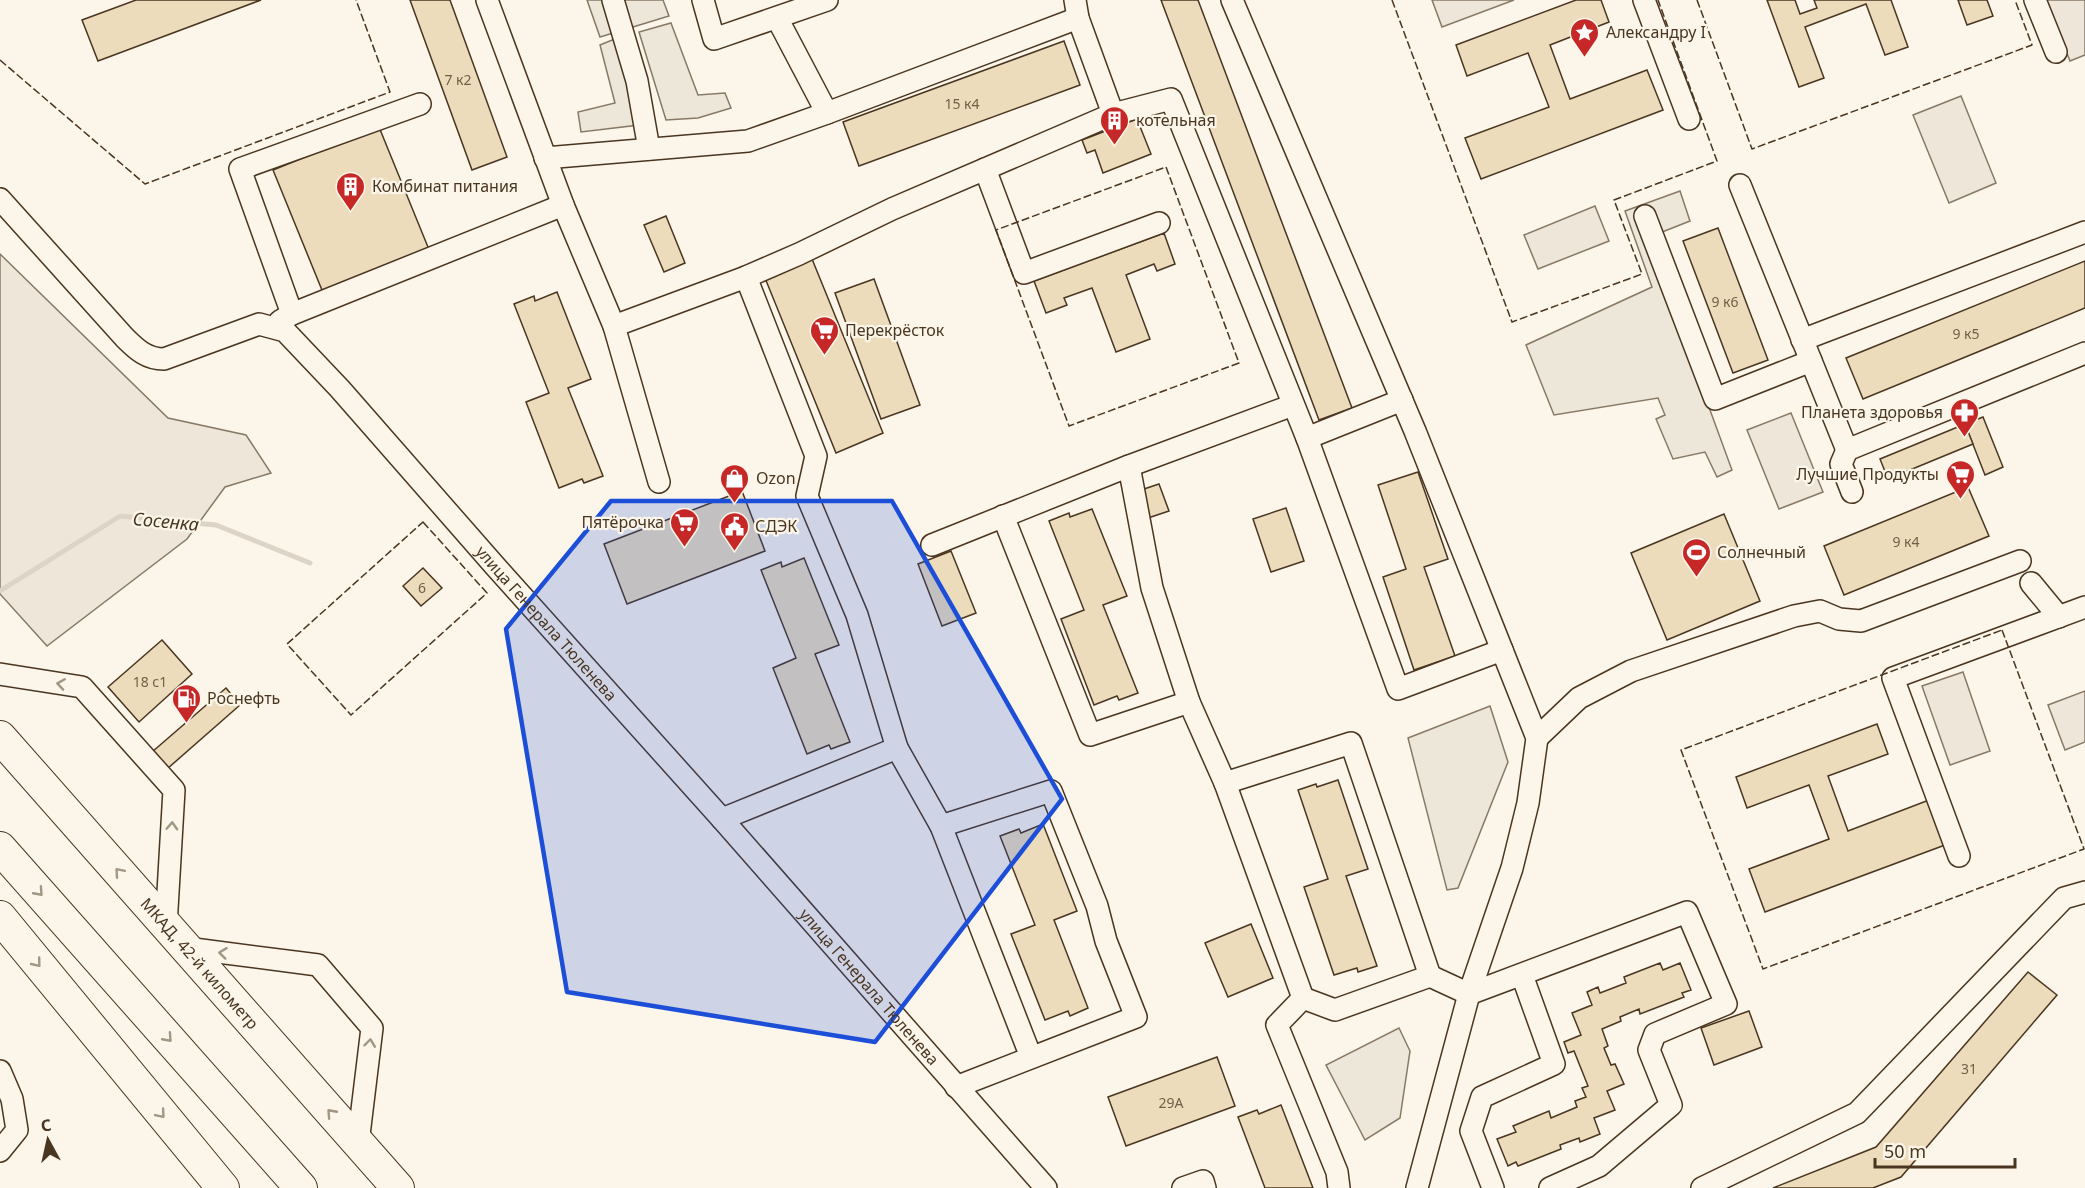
<svg xmlns="http://www.w3.org/2000/svg" width="2085" height="1188" font-family="'Noto Sans',sans-serif">
<style>
.green{fill:#ede6d9;stroke:#887966;stroke-width:1.5}
.parking{fill:#ede7d9;stroke:#887966;stroke-width:1.5}
.lines{fill:none;stroke-linecap:round;stroke-linejoin:round}
.stream{stroke:#dcd4c6;stroke-width:5}
.building{fill:#ecdcbc;stroke:#4a3520;stroke-width:1.5}
.minor-casing{stroke:#4a3520;stroke-width:24}
.highway-casing{stroke:#4a3520;stroke-width:34}
.minor{stroke:#fbf6e9;stroke-width:21}
.highway{stroke:#fbf6e9;stroke-width:32}
.fence{stroke:#4a3520;stroke-width:1.5;stroke-dasharray:8 3;stroke-linecap:butt}
.oneway{stroke:#a29684}
.marked{fill:#1d4ed8;fill-opacity:0.2;stroke:#1d4ed8;stroke-width:4.5;stroke-linejoin:round}
.labels{text-anchor:middle;dominant-baseline:central;stroke-width:4.5;stroke-linejoin:round;paint-order:stroke}
.number-label{font-size:14px;fill:#725f47}
.poi-label{font-size:16px;fill:#4a3520;stroke:#fbf6e9;text-anchor:start}
.street-label{font-size:16px;fill:#4a3520;stroke:#fbf6e9}
.water-label{font-size:18px;font-style:italic;fill:#4a3520;stroke:#fbf6e9}
</style>
<rect width="100%" height="100%" fill="#fbf6e9"/>
<g class="green">
<path d="M1432,0H1514L1442,27Z"/>
<path d="M2046,0H2085V55L2070,61Z"/>
<path d="M1961,96L1996,183L1949,203L1913,115Z"/>
<path d="M1595,206L1609,241L1538,269L1524,235Z"/>
<path d="M0,254L168,418L246,435L271,473L225,487L187,539L47,646L0,594Z"/>
<path d="M1791,413L1823,492L1779,509L1747,430Z"/>
<path d="M1963,672L1990,751L1950,765L1922,686Z"/>
<path d="M2085,691V742L2065,750L2048,705Z"/>
</g>
<g class="parking">
<path d="M587,0H663L669,16L600,37Z"/>
<path d="M671,23L698,95L725,93L731,108L698,118L666,120L639,32Z"/>
<path d="M617,38L639,125L581,132L578,112L615,103L600,45Z"/>
<path d="M1680,191L1690,221L1647,238L1732,470L1717,477L1705,452L1673,459L1656,419L1665,415L1658,398L1554,415L1526,345L1652,287L1625,211Z"/>
<path d="M1490,706L1508,762L1458,888L1447,890L1408,738Z"/>
<path d="M1399,1028L1410,1051L1400,1118L1365,1140L1326,1065Z"/>
</g>
<g class="lines">
<path class="stream" d="M0,591L120,516L216,525L310,563"/>
</g>
<g class="building">
<path d="M136,0H261L98,61L82,20Z"/>
<path d="M410,0H450L507,157L472,170Z"/>
<path d="M1161,0H1198L1352,408L1319,420Z"/>
<path d="M1576,0H1601L1609,22L1550,45L1570,99L1647,70L1663,110L1481,179L1465,138L1549,107L1528,53L1467,76L1456,45Z"/>
<path d="M1767,0H1795L1800,14L1817,8L1814,0H1891L1908,47L1885,55L1866,4L1805,27L1824,78L1799,87Z"/>
<path d="M1958,0H1987L1993,16L1967,25Z"/>
<path d="M1064,41L1080,85L859,166L843,122Z"/>
<path d="M1137,119L1151,154L1103,173L1095,150L1087,153L1082,140Z"/>
<path d="M379,127L430,252L324,295L273,170Z"/>
<path d="M666,216L685,263L664,272L644,225Z"/>
<path d="M1718,228L1768,360L1733,373L1683,241Z"/>
<path d="M1164,233L1175,264L1157,271L1154,264L1126,275L1150,339L1116,352L1092,288L1064,298L1067,305L1046,313L1034,281Z"/>
<path d="M812,259L883,433L836,453L765,278Z"/>
<path d="M2085,261V308L1863,399L1846,358Z"/>
<path d="M874,279L920,405L881,419L835,293Z"/>
<path d="M557,292L591,379L568,388L603,476L584,483L582,479L559,488L526,402L549,393L514,304L534,296L535,301Z"/>
<path d="M1983,417L2003,467L1985,475L1965,424Z"/>
<path d="M1965,424L1973,444L1888,479L1880,459Z"/>
<path d="M1418,472L1448,559L1424,567L1455,656L1414,670L1383,577L1406,569L1378,485Z"/>
<path d="M1159,484L1169,511L1148,518L1138,491Z"/>
<path d="M1968,487L1989,536L1844,595L1824,546Z"/>
<path d="M742,491L765,551L627,604L604,544Z"/>
<path d="M1286,508L1304,561L1271,572L1253,519Z"/>
<path d="M1092,509L1127,596L1103,605L1138,693L1119,700L1117,696L1094,705L1061,619L1084,610L1049,521L1069,513L1070,517Z"/>
<path d="M1724,514L1760,601L1667,640L1631,553Z"/>
<path d="M951,551L976,613L942,626L918,564Z"/>
<path d="M804,558L839,645L815,654L850,742L831,749L829,745L807,754L773,668L796,658L761,570L781,562L782,567Z"/>
<path d="M423,568L442,588L421,606L403,586Z"/>
<path d="M162,640L192,674L139,722L108,687Z"/>
<path d="M226,688L240,705L167,769L152,752Z"/>
<path d="M1877,724L1888,754L1828,776L1848,831L1929,800L1945,845L1765,912L1749,869L1829,839L1809,785L1747,808L1736,777Z"/>
<path d="M1338,780L1368,869L1346,876L1377,966L1358,972L1357,968L1334,975L1304,887L1328,879L1298,790L1316,784L1317,787Z"/>
<path d="M1043,824L1077,911L1054,920L1088,1008L1070,1016L1068,1011L1045,1020L1011,934L1035,925L1000,836L1019,829L1021,833Z"/>
<path d="M1251,924L1273,978L1228,997L1205,943Z"/>
<path d="M1660,963L1663,970L1680,963L1691,990L1682,993L1684,997L1640,1014L1639,1009L1620,1017L1621,1021L1602,1029L1608,1046L1604,1048L1611,1065L1615,1064L1624,1084L1607,1091L1615,1110L1594,1118L1600,1134L1580,1142L1579,1138L1560,1145L1561,1149L1518,1166L1516,1162L1508,1166L1497,1139L1516,1132L1513,1126L1549,1111L1551,1118L1577,1107L1575,1101L1586,1097L1582,1088L1588,1086L1574,1051L1568,1053L1564,1042L1581,1035L1572,1013L1592,1005L1587,992L1598,987L1600,993L1626,983L1624,977Z"/>
<path d="M2028,972L2057,995L1901,1177L1873,1188H1773L1876,1147Z"/>
<path d="M1749,1011L1762,1047L1714,1065L1701,1028Z"/>
<path d="M1217,1057L1235,1106L1126,1146L1108,1097Z"/>
<path d="M1281,1105L1313,1188H1265L1238,1117L1257,1110L1259,1114Z"/>
</g>
<g class="lines">
<defs>
<g id="minor">
<path d="M487,0L563,205L614,326L659,482"/>
<path d="M613,0L637,81L649,149"/>
<path d="M703,0L714,39L827,0"/>
<path d="M1075,0L1078,18L1113,114"/>
<path d="M1232,0L1415,431L1537,738L1528,803L1512,868L1469,994L1417,1188"/>
<path d="M1644,0L1689,119"/>
<path d="M2035,0L2056,52"/>
<path d="M777,18L827,113"/>
<path d="M545,158L748,141L827,113L1078,18"/>
<path d="M985,169L1024,273L1159,223"/>
<path d="M1740,185L1847,450L2085,353"/>
<path id="s1" d="M0,199L125,338C137,350 147,359 164,359L259,324L285,331L340,389L495,566L722,819L1046,1188"/>
<path d="M1645,216L1715,399L1811,361"/>
<path d="M746,277L816,456L807,496L857,615L897,748"/>
<path d="M292,314L240,169L420,104"/>
<path d="M280,321L292,314L563,205"/>
<path d="M614,326L746,277L799,254L892,209L1113,114L1171,99L1307,438L1398,689L1502,650"/>
<path d="M1802,340L2085,232"/>
<path d="M1307,438L1402,400"/>
<path d="M1847,450L1841,464L1852,492"/>
<path d="M1129,466L1152,588L1189,702L1225,783"/>
<path d="M1003,516L1090,735L1189,702"/>
<path d="M932,545L1129,466L1293,405"/>
<path d="M2031,583L2059,617"/>
<path d="M0,674L82,687L174,790L166,926"/>
<path d="M1537,738L1579,698L1631,671L1794,616L1820,611L1839,619L1861,621L2020,561"/>
<path d="M722,819L897,748L941,826L1031,1057"/>
<path d="M941,826L1051,791L1097,906L1106,941L1136,1017L956,1087"/>
<path d="M1959,856L1893,678L2085,607"/>
<path d="M186,948L318,965L372,1028L358,1143"/>
<path d="M1303,998L1225,783L1351,743L1430,976"/>
<path d="M0,1071L12,1099L17,1130L0,1151"/>
<path d="M1183,1188L1203,1181L1205,1188"/>
<path d="M1339,1188L1337,1172L1277,1025L1303,998L1335,1010L1430,976L1469,994L1687,912L1726,1004L1655,1034L1649,1050L1671,1105L1599,1166L1550,1188"/>
<path d="M1493,1188L1471,1131L1482,1097L1554,1064L1522,975"/>
<path d="M1702,1188L1857,1113L2064,898L2085,892"/>
</g>
<g id="highway">
<path id="s2" d="M0,737L398,1188"/>
<path d="M0,848L301,1188"/>
<path d="M0,917L223,1188"/>
</g>
</defs>
<use href="#minor" class="minor-casing"/>
<use href="#highway" class="highway-casing"/>
<use href="#minor" class="minor"/>
<use href="#highway" class="highway"/>
<g class="fence">
<path d="M1392,0L1512,322L1642,274L1614,200L1717,161L1658,0"/>
<path d="M1697,0L1752,149L2032,45L2015,0"/>
<path d="M0,60L145,184L390,92L356,0"/>
<path d="M1166,167L1239,363L1069,426L996,230Z"/>
<path d="M423,522L487,593L351,715L287,644Z"/>
<path d="M2002,630L2084,849L1763,969L1681,750Z"/>
</g>
</g>
<defs><path id="oneway-chevron" d="M-2-3.5L2.5 0L-2 3.5" fill="none" stroke-width="1.6" stroke-linecap="round" stroke-linejoin="round" transform="scale(1.5)"/></defs>
<g class="oneway">
<use href="#oneway-chevron" transform="translate(61 684) rotate(-171)"/>
<use href="#oneway-chevron" transform="translate(172 826) rotate(-87)"/>
<use href="#oneway-chevron" transform="translate(119 872) rotate(-131)"/>
<use href="#oneway-chevron" transform="translate(39 892) rotate(48)"/>
<use href="#oneway-chevron" transform="translate(223 953) rotate(-173)"/>
<use href="#oneway-chevron" transform="translate(37 963) rotate(51)"/>
<use href="#oneway-chevron" transform="translate(168 1038) rotate(48)"/>
<use href="#oneway-chevron" transform="translate(370 1043) rotate(-83)"/>
<use href="#oneway-chevron" transform="translate(331 1113) rotate(-132)"/>
<use href="#oneway-chevron" transform="translate(161 1114) rotate(50)"/>
</g>
<path class="marked" d="M611,501H892L1062,799L875,1042L567,992L506,629Z"/>
<defs>
<symbol id="sight-pin" viewBox="-11 -11 22 30"><path d="M0 17L-7.5 6A9.5 9.5 0 1 1 7.5 6Z" fill="#c62828" stroke="#fbf6e9"/><path d="M0-6L1.8-2.2L6-1.7L2.9 1.2L3.7 5.4L0 3.3L-3.7 5.4L-2.9 1.2L-6-1.7L-1.8-2.2Z" fill="#fff"/></symbol>
<symbol id="building-pin" viewBox="-11 -11 22 30"><path d="M0 17L-7.5 6A9.5 9.5 0 1 1 7.5 6Z" fill="#c62828" stroke="#fbf6e9"/><path d="M-4-6H4V6H1V3H-1V6H-4ZM-2.5-4.3h1.7v1.8h-1.7ZM.8-4.3h1.7v1.8H.8ZM-2.5-1h1.7V.8h-1.7ZM.8-1h1.7V.8H.8Z" fill="#fff"/></symbol>
<symbol id="supermarket-pin" viewBox="-11 -11 22 30"><path d="M0 17L-7.5 6A9.5 9.5 0 1 1 7.5 6Z" fill="#c62828" stroke="#fbf6e9"/><path d="M-6-5.5h2.5l.6 2H6L4.5 2H-2.5L-4.4-4H-6ZM-1.5 3.2a1.3 1.3 0 1 0 .1 0ZM3 3.2a1.3 1.3 0 1 0 .1 0Z" fill="#fff"/></symbol>
<symbol id="pharmacy-pin" viewBox="-11 -11 22 30"><path d="M0 17L-7.5 6A9.5 9.5 0 1 1 7.5 6Z" fill="#c62828" stroke="#fbf6e9"/><path d="M-2-6h4v4h4v4h-4v4h-4v-4h-4v-4h4Z" fill="#fff"/></symbol>
<symbol id="shop-pin" viewBox="-11 -11 22 30"><path d="M0 17L-7.5 6A9.5 9.5 0 1 1 7.5 6Z" fill="#c62828" stroke="#fbf6e9"/><path d="M-5-2.5h2.3a2.7 3.5 0 0 1 5.4 0H5L5.5 6h-11ZM-1.5-2.5h3a1.5 2.3 0 0 0-3 0Z" fill="#fff"/></symbol>
<symbol id="civic-pin" viewBox="-11 -11 22 30"><path d="M0 17L-7.5 6A9.5 9.5 0 1 1 7.5 6Z" fill="#c62828" stroke="#fbf6e9"/><path d="M-.6-6.5H3V-4.5H.6V-3L4-1V1h2V6H-6V1h2V-1L-.6-3ZM-1.2 2.5V6h2.4V2.5Z" fill="#fff"/></symbol>
<symbol id="stadium-pin" viewBox="-11 -11 22 30"><path d="M0 17L-7.5 6A9.5 9.5 0 1 1 7.5 6Z" fill="#c62828" stroke="#fbf6e9"/><path d="M0-5a6.5 5 0 1 0 0 10a6.5 5 0 1 0 0-10ZM-3.5-1.8h7v3.6h-7Z" fill="#fff"/></symbol>
<symbol id="fuel-pin" viewBox="-11 -11 22 30"><path d="M0 17L-7.5 6A9.5 9.5 0 1 1 7.5 6Z" fill="#c62828" stroke="#fbf6e9"/><path d="M-5.5-6h7V0h2V4h1.3V-2.5L3-4.5l.8-.8L6-3V5H2.5V1h-1V6h-7ZM-4.2-4.7v3.2H.2V-4.7Z" fill="#fff"/></symbol>
</defs>
<g fill-rule="evenodd">
<use href="#sight-pin" x="1568" y="16" width="33" height="45"/>
<use href="#building-pin" x="1098" y="104" width="33" height="45"/>
<use href="#building-pin" x="334" y="170" width="33" height="45"/>
<use href="#supermarket-pin" x="808" y="314" width="33" height="45"/>
<use href="#pharmacy-pin" x="1948" y="396" width="33" height="45"/>
<use href="#supermarket-pin" x="1944" y="458" width="33" height="45"/>
<use href="#shop-pin" x="718" y="462" width="33" height="45"/>
<use href="#supermarket-pin" x="668" y="506" width="33" height="45"/>
<use href="#civic-pin" x="718" y="510" width="33" height="45"/>
<use href="#stadium-pin" x="1680" y="536" width="33" height="45"/>
<use href="#fuel-pin" x="170" y="682" width="33" height="45"/>
</g>
<g class="labels">
<g class="number-label">
<text x="458" y="79">7 к2</text>
<text x="962" y="103">15 к4</text>
<text x="1725" y="301">9 к6</text>
<text x="1966" y="333">9 к5</text>
<text x="1906" y="541">9 к4</text>
<text x="422" y="587">6</text>
<text x="150" y="681">18 с1</text>
<text x="1969" y="1068">31</text>
<text x="1171" y="1102">29А</text>
</g>
<g class="poi-label">
<text x="1606" y="32">Александру I</text>
<text x="1136" y="120">котельная</text>
<text x="372" y="186">Комбинат питания</text>
<text x="845" y="330">Перекрёсток</text>
<text x="1943" y="412" text-anchor="end">Планета здоровья</text>
<text x="1939" y="474" text-anchor="end">Лучшие Продукты</text>
<text x="756" y="478">Ozon</text>
<text x="664" y="522" text-anchor="end">Пятёрочка</text>
<text x="755" y="526">СДЭК</text>
<text x="1717" y="552">Солнечный</text>
<text x="207" y="698">Роснефть</text>
</g>
<g class="street-label">
<text stroke="none"><textPath href="#s1" startOffset="753">улица Генерала Тюленева</textPath></text>
<text stroke="none"><textPath href="#s2" startOffset="302">МКАД, 42-й километр</textPath></text>
<text stroke="none"><textPath href="#s1" startOffset="1239">улица Генерала Тюленева</textPath></text>
</g>
<g class="water-label">
<text transform="translate(166 521) rotate(5)">Сосенка</text>
</g>
</g>
<g transform="translate(48 1140) rotate(352)" stroke="#fbf6e9" stroke-width="4.5" paint-order="stroke">
<path d="M0-4.5L10 22L0 15L-10 22Z" fill="#4a3520"/>
<text y="-9" font-size="16" font-weight="bold" text-anchor="middle" fill="#4a3520">С</text>
</g>
<path d="M1875 1158v9h140v-9" fill="none" stroke="#4a3520" stroke-width="3"/>
<text x="1884" y="1158" font-size="18" fill="#4a3520" stroke="#fbf6e9" stroke-width="4.5" paint-order="stroke">50 m</text>
</svg>
